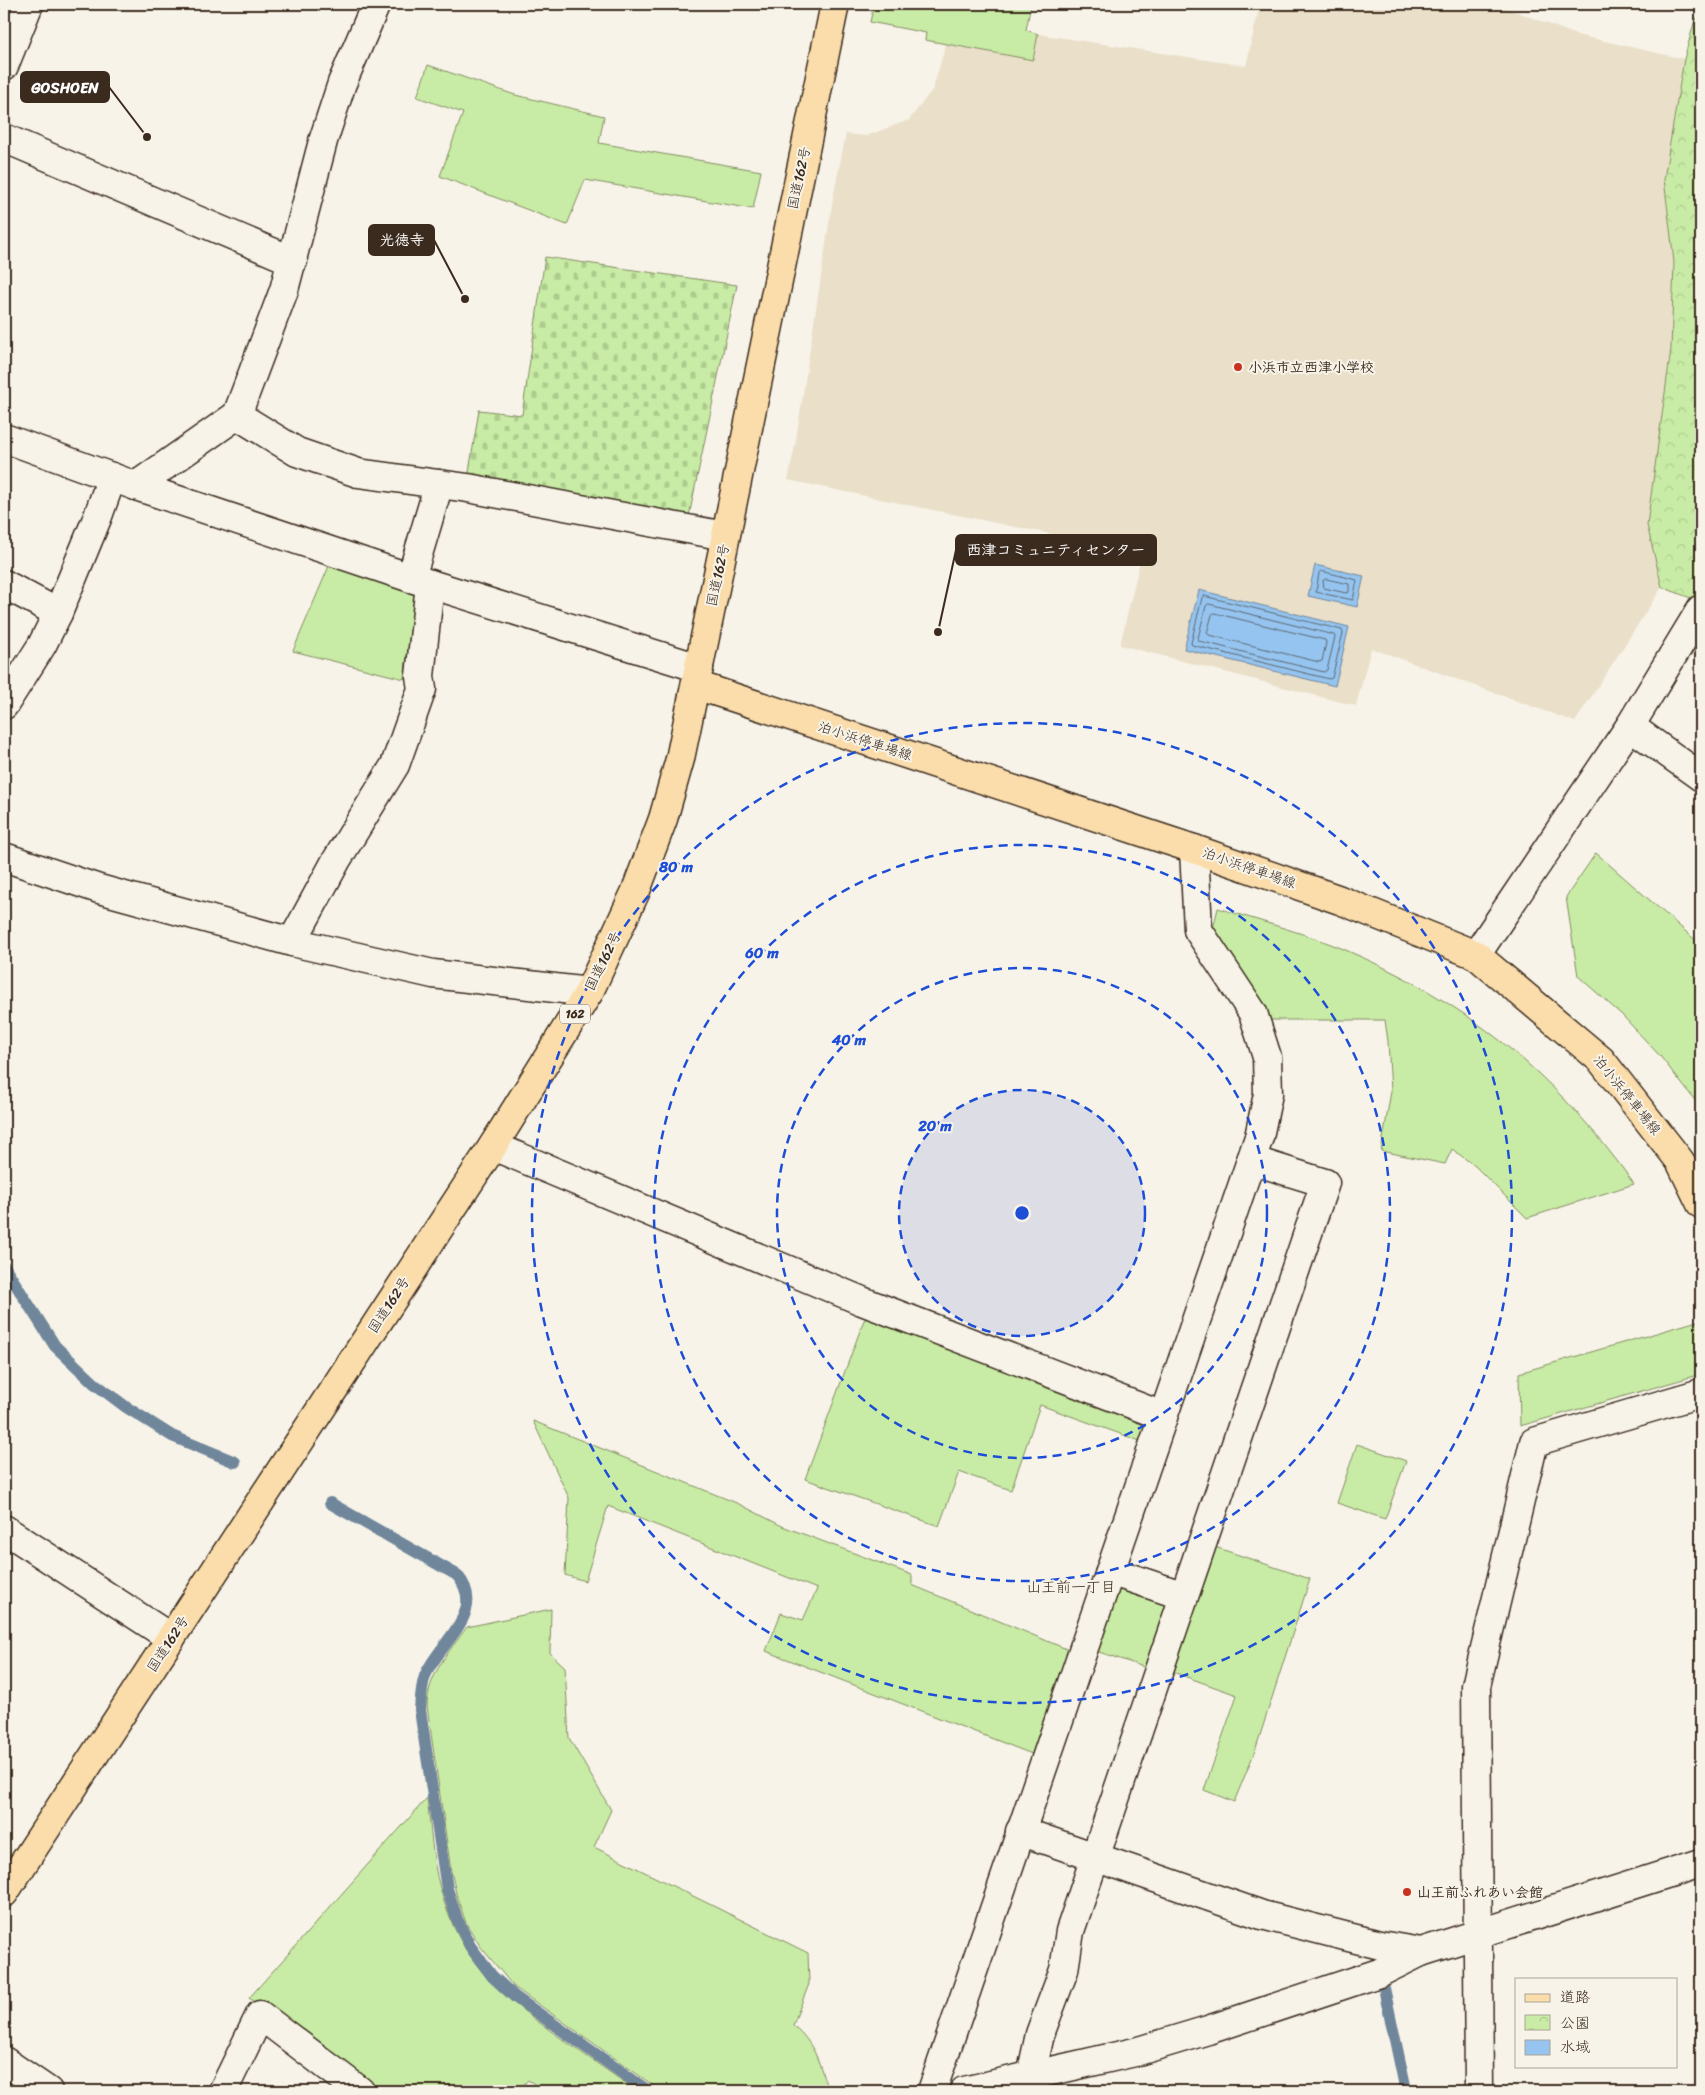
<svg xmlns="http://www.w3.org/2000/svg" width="1705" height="2095" font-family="Sriracha,'Klee One',sans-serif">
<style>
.built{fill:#eadfc9}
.grass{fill:#c8eca5;stroke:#828b62}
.cemetery{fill:url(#cemetery-stones);stroke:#828b62}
.park{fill:url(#park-crowns);stroke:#828b62}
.water{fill:#94c4ef;stroke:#70869b}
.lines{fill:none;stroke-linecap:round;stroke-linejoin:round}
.shore{stroke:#5f6872;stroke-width:1}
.stream{stroke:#70869b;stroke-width:12}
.minor-casing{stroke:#3b2a1e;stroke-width:31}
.major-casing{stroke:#3b2a1e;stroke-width:31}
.highway-casing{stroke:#3b2a1e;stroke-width:31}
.minor{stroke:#f7f3e8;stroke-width:28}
.major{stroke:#faddab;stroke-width:28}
.highway{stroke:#faddab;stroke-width:28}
.ring{fill:none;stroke:#1d4ed8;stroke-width:2.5;stroke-dasharray:9 6}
.poi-dot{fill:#c8321e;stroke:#f7f3e8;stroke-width:2}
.labels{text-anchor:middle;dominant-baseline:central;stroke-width:4;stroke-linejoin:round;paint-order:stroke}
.shield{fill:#f7f3e8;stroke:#73665b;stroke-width:1}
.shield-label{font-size:12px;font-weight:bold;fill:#3b2a1e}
.street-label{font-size:14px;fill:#3b2a1e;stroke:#f7f3e8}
.poi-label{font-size:14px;font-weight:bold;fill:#3b2a1e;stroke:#f7f3e8;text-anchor:start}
.neighbourhood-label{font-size:15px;fill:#3b2a1e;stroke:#f7f3e8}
.centre{fill:#1d4ed8;stroke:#f7f3e8;stroke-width:2.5}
.ring-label{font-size:15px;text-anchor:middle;font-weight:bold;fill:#1d4ed8;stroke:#f7f3e8;stroke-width:4;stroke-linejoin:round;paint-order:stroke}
.leader{fill:none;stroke:#3b2a1e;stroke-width:2}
.callout-dot{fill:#3b2a1e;stroke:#f7f3e8;stroke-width:2}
.callout{fill:#3b2a1e;stroke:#3b2a1e;stroke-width:2}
.callout-label{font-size:15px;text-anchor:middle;font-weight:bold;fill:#fff}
</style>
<defs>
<pattern id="cemetery-stones" width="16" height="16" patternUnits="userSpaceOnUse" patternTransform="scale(1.25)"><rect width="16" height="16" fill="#c8eca5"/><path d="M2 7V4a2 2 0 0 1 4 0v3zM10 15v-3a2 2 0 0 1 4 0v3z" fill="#adcb8e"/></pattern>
<pattern id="park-crowns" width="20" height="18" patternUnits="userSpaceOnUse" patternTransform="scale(1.25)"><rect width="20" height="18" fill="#c8eca5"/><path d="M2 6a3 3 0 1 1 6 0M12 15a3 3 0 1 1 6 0" fill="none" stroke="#adcb8e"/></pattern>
</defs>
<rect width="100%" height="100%" fill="#f7f3e8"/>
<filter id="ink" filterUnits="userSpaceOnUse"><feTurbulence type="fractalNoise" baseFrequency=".02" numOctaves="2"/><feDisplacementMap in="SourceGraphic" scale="10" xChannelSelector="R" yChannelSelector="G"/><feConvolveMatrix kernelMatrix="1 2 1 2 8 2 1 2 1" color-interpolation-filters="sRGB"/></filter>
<g filter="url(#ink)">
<path class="built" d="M1260,4H1496L1577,35L1684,59L1664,179L1674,262L1671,349L1647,525L1662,587L1575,722L1371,648L1356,706L1120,645L1142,553L788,480L795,446L833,198L846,134L866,136L909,120L933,89L946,44L1033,60L1038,34L1246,66Z"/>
<g class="grass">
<path d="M874,4H1031L1026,30L1038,34L1033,60L925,40L926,33L870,22Z"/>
<path d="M428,65L515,95L604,116L599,143L761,171L753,209L585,180L567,225L440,176L463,113L417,97Z"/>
<path d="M329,566L415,595L404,679L293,651Z"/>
<path d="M1596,853L1701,945V1108L1660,1056L1622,1015L1578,976L1566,897Z"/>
<path d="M1218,908C1259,921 1301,932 1341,948C1465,1000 1556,1074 1634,1184L1527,1218L1475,1166L1452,1149L1445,1164L1381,1151L1391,1091L1388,1041L1385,1020H1268L1213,929Z"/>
<path d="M877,1314L1148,1417L1140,1441L1040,1405L1011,1490L959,1472L939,1526L805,1479L864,1320Z"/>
<path d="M1701,1320V1374L1520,1426L1519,1373Z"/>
<path d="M533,1421L739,1504L782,1526L912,1575V1585L1069,1650L1032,1754L766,1651L781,1613L803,1620L817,1589L608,1506L585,1581L565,1575L569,1498Z"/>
<path d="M1357,1444L1406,1461L1385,1519L1337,1503Z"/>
<path d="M1212,1546L1310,1579L1255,1751L1234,1802L1204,1790L1237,1695L1170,1671Z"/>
<path d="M1117,1581L1174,1599L1150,1669L1093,1650Z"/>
<path d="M551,1609L550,1653L565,1667L569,1738L611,1810L594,1847L808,1953L809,1984L793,2025C816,2045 819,2063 828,2091H661L514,1987L480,1946L466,1923L457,1897L451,1871L427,1706C428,1674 449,1652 467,1627Z"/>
<path d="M427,1798C431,1827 432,1860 440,1888C461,1965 500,1995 562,2039C587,2056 612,2074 637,2091H546L528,2080L518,2091H366L249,1998Z"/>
</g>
<path class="cemetery" d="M545,257L737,285L688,521L468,478L479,410L522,415Z"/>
<path class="park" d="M1701,12V602L1662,587L1647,525L1671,349L1674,262L1664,179L1684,59L1694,23Z"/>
<g class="water">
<path d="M1315,565L1364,576L1357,607L1308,596Z"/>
<path d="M1199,590L1349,627L1335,686L1184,649Z"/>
</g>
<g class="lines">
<g class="shore">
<path d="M1321,571L1357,580L1353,600L1316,592L1319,573Z"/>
<path d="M1326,579L1349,584V592L1346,593L1324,588L1323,581Z"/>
<path d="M1204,596L1342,630L1343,633L1332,678L1329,679L1192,645L1191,643L1202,598Z"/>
<path d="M1209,604L1334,635L1335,637L1327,670L1324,672L1199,641L1198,638L1206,606Z"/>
<path d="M1214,613L1325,640L1326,643L1322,661L1319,662L1209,635L1207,633L1212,615Z"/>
</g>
<g class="stream">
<path d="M4,1266L55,1346L94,1383L126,1407L172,1436L235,1462"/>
<path d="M330,1503L457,1575C489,1612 438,1643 425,1676C421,1687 421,1699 420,1710L447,1889L457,1919L470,1946L492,1976L515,1997L648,2091"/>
<path d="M1384,1988L1406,2091"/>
</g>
<defs>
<g id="minor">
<path d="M4,66L29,4"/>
<path d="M4,138L293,261"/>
<path d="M237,415L297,452L358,473L468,488L725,536"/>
<path d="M4,438L136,486L411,578L699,668"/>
<path d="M136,486L237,415L284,290L323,141L342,83L376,4"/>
<path d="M411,578L439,484"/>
<path d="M4,584L58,613"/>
<path d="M4,705L42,645L58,613L98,516L112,477"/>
<path d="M1630,726L1701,777"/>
<path d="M4,857L99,889L292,942L433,974L589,992"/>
<path d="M292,942L336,861L395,765L422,689L420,676L430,584"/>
<path d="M1476,955L1630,726L1701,609"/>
<path d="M493,1146L862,1301L1163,1416"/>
<path d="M4,1529L171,1638"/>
<path d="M1110,1571L1184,1596"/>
<path d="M1020,1831L1262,1915L1380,1945L1421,1952L1701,1863"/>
<path d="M4,2061L48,2091"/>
<path d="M1031,2076L1040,2034L1064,1970L1070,1931L1325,1183L1251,1160"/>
<path d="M223,2091L260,2015L360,2091"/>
<path d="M932,2091L1259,1137L1268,1094L1267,1057L1253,1013L1198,930L1194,849"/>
<path d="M964,2091L1135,2052L1208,2030L1379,1973L1421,1952"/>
<path d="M1479,2091L1476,1686L1534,1442L1701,1393"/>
</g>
<path id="major" d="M696,685L1194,849L1340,900L1476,955L1601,1060L1680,1161L1701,1204"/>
<path id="highway" d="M4,1893L493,1146L589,992L635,893L663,819L680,759L835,4"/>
</defs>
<use href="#minor" class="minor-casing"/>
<use href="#major" class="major-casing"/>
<use href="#highway" class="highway-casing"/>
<use href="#minor" class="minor"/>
<use href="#major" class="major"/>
<use href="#highway" class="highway"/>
</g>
</g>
<circle cx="1022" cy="1213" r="123" fill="#1d4ed8" fill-opacity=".12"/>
<g class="ring">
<circle cx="1022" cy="1213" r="123"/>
<circle cx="1022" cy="1213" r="245"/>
<circle cx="1022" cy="1213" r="368"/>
<circle cx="1022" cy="1213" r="490"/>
</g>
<g class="poi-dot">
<circle cx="1238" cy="367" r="5"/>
<circle cx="1407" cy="1892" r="5"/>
</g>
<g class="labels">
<rect class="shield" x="560" y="1004.5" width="30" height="19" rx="4"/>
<g class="shield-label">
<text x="575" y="1014">162</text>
</g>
<g class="street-label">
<text transform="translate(799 178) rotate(-78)">国道162号</text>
<text transform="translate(718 575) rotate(-78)">国道162号</text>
<text transform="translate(865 741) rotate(18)">泊小浜停車場線</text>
<text transform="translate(1249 868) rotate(19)">泊小浜停車場線</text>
<text transform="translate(603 961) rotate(-64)">国道162号</text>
<text transform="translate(1627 1095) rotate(51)">泊小浜停車場線</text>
<text transform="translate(389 1305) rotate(-57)">国道162号</text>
<text transform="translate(168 1644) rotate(-57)">国道162号</text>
</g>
<g class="poi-label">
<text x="1248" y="367">小浜市立西津小学校</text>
<text x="1417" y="1892">山王前ふれあい会館</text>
</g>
<g class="neighbourhood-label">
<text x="1071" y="1587">山王前一丁目</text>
</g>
</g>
<circle cx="1022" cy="1213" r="8" class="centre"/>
<g class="ring-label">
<text x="676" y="872">80 m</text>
<text x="762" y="958">60 m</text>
<text x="849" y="1045">40 m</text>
<text x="935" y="1131">20 m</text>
</g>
<path class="leader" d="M147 137L109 87M465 299L434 240M938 632L956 550"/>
<g class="callout-dot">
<circle cx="147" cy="137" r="5"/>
<circle cx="465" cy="299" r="5"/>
<circle cx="938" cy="632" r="5"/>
</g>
<g class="callout">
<rect x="21" y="72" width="88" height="30" rx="5"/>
<rect x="369" y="225" width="65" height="30" rx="5"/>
<rect x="956" y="535" width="200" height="30" rx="5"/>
</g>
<g class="callout-label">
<text x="65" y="93">GOSHOEN</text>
<text x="402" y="245">光徳寺</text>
<text x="1056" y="555">西津コミュニティセンター</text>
</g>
<rect width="1705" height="2095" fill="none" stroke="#f7f3e8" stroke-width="20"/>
<rect x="10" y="10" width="1685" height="2075" fill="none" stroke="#3b2a1e" stroke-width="2" filter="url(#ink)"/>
<rect x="1515" y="1978" width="162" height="90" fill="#f7f3e8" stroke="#aca397"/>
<rect x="1525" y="1994" width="25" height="8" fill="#faddab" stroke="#aca397"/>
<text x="1560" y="2002" font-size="15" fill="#3b2a1e">道路</text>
<rect x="1525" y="2015" width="25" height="15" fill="url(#park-crowns)" stroke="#aca397"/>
<text x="1560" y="2028" font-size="15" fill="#3b2a1e">公園</text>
<rect x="1525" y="2040" width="25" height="15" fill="#94c4ef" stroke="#aca397"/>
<text x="1560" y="2052" font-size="15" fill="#3b2a1e">水域</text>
</svg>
